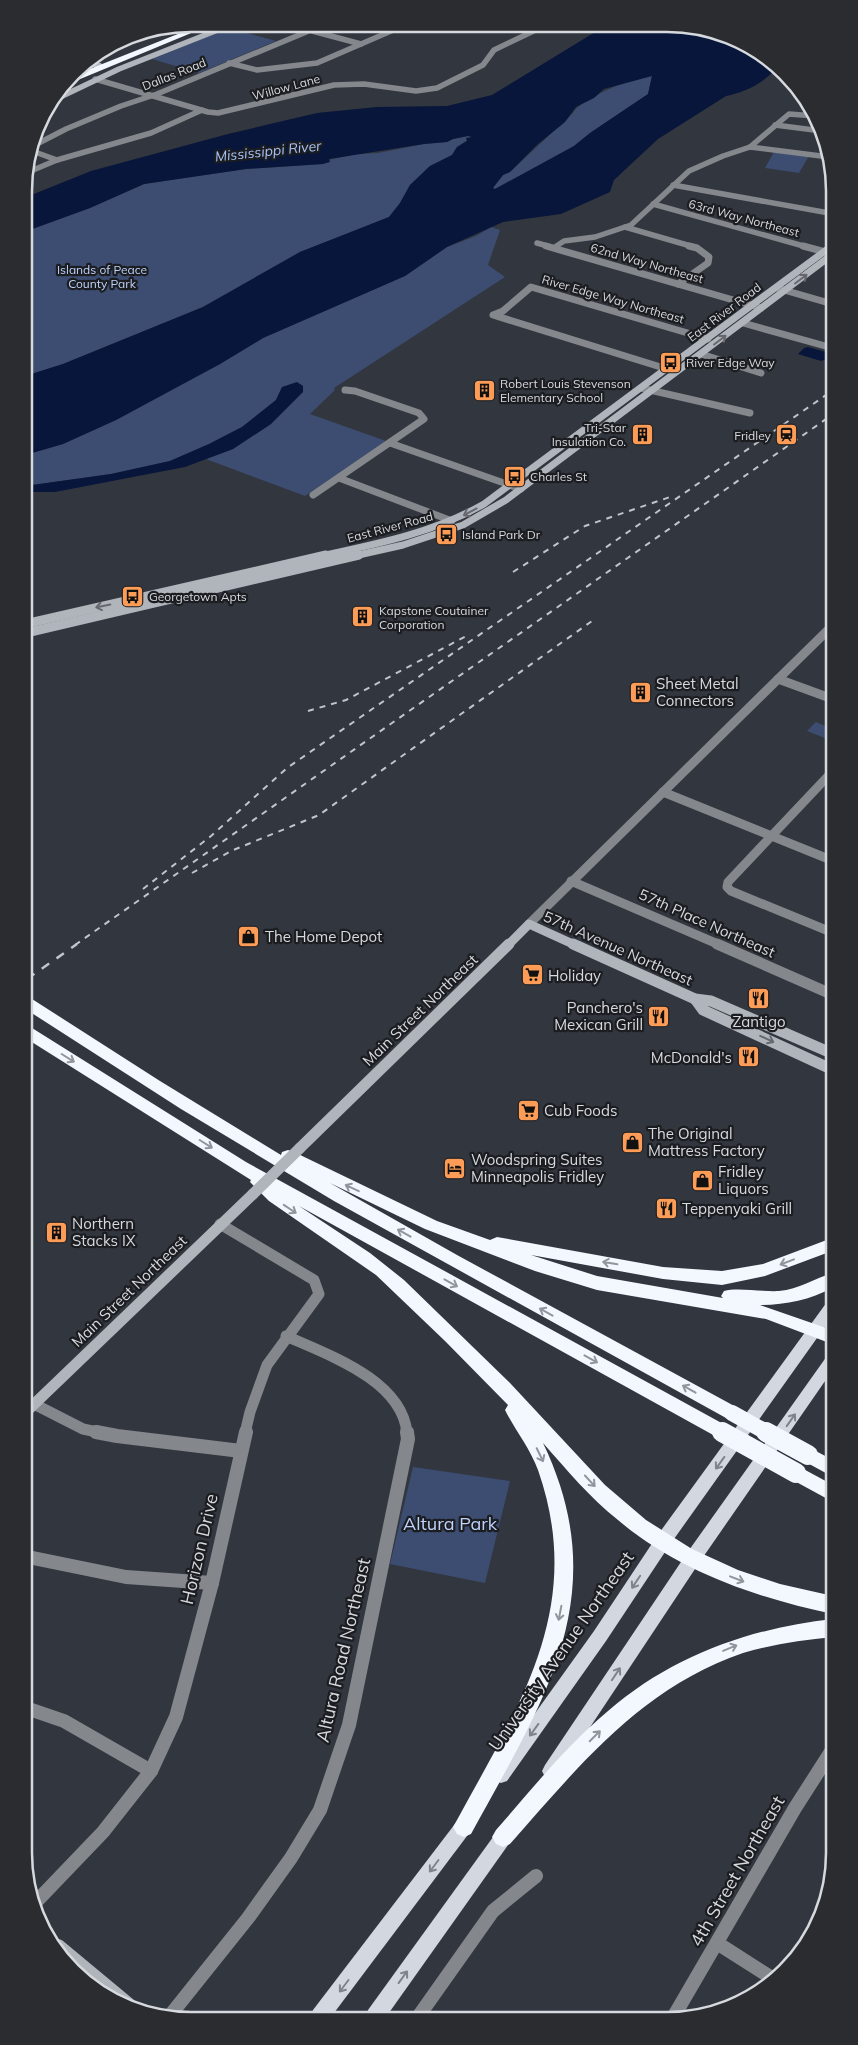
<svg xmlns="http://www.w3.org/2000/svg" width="858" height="2045" font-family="Mulish,sans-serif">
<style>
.green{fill:#3c4d71}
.water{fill:#07163a;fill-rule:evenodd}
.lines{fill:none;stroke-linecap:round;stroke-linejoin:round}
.street-far4{stroke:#84878b;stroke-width:5.5}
.street-far3{stroke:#84878b;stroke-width:7}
.street-far2{stroke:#84878b;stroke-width:9}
.street-far1{stroke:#84878b;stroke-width:11}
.street{stroke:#84878b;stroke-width:14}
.secondary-far4{stroke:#b0b4bb;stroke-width:5.5}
.secondary-far3{stroke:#b0b4bb;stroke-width:7}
.secondary-far2{stroke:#b0b4bb;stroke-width:9}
.secondary-far1{stroke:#b0b4bb;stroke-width:11}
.secondary{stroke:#b0b4bb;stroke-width:14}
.primary{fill:#d2d7e0;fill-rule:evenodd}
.highway{fill:#f3f7fe;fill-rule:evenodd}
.rail-far1{stroke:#c1c4ca;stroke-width:2;stroke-dasharray:6 6;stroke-linecap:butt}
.rail{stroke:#c1c4ca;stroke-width:2.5;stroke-dasharray:9 9;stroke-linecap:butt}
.secondary-bridge{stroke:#b0b4bb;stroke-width:11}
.highway-bridge-far1{stroke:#f3f7fe;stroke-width:16}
.highway-bridge{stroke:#f3f7fe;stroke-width:20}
.oneway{stroke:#66686e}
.oneway2{stroke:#92959b}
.oneway3{stroke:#80838a}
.labels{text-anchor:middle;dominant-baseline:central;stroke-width:4.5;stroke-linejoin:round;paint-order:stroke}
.far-street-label{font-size:12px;fill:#d6d9de;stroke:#1b1d21}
.far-park-label{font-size:12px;fill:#bed2fc;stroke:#1b1d21}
.far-poi-label{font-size:12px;fill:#d6d9de;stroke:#1b1d21;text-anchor:start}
.far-water-label{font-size:14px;font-style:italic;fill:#a8c3f9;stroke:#1b1d21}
.poi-label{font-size:15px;fill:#d6d9de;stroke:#1b1d21;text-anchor:start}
.street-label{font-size:15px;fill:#d6d9de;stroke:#1b1d21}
.near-park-label{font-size:18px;fill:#bed2fc;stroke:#1b1d21}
.near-street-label{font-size:18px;fill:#d6d9de;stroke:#1b1d21}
.rim{fill:none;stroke:#d6d9de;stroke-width:2.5}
</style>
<rect width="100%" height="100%" fill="#32363f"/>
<g class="green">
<path d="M229,28L276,41L199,73L152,59Z"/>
<path d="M652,76L648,94L590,133L574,146L495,189L492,188L503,175L510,172L572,114C582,97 632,78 652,76Z"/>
<path d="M468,136L472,137L457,147L452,155L430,166L410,185L400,203L389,217L300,252L203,307L63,364L25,376L24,232L90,208L144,184L246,169L323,164L328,160L357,154L378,153L424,144L447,142L453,139Z"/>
<path d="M774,152L809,156L799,173L765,168Z"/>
<path d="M491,227L500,230L488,265L505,277L334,388L335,390L310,414L386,441L305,496L206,459L233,449L271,424L282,387L276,400L242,427L209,444L170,461L111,474L25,486V455L63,444L116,420L220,364L263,338L405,276L447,247L476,236Z"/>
<path d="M816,722L830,728V740L807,731Z"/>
<path d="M413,1467L510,1481L485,1583L390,1564Z"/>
</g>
<g class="water">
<path d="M605,26L699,27L778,66C765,83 745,92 726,96L658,139L614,180L610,192L561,214L503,222L447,247L405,276L263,338L220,364L116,420L63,444L25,455V376L63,364L203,307L300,252L389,217L400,203L410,185L430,166L452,155L457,147L467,141L466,138L472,137L468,136L453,139L447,142L424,144L329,159L330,162L323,164L246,169L144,184L90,208L24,232V198L91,171L228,134L317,113L377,107L447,106L492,95ZM652,76L648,94L590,133L574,146L495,189L493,188L503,175L510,172L538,144L565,122L576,107L594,98L604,89Z"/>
<path d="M808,347L829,353V358L821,361L798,354L804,348Z"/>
<path d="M297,382L303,386V392L271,424L233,449L185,467L55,492H25V486L111,474L170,461L209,444L242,427L276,400L282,387Z"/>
</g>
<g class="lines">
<g class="street-far4">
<path d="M286,24L361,44"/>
<path d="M229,63L257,70L317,63L405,25"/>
<path d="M95,79L208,112L218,113L334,85L364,84L416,91L437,88L483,65L494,50L544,26"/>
<path d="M775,125L822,131"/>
<path d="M33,146L66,129L121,106L157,94L323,25"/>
<path d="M750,147L829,157"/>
<path d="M32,151L57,160"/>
<path d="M26,173L57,160L151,133L202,110"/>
<path d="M673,185L829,213"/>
<path d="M653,204L807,247"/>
<path d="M625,227L694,247"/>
<path d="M537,243L551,247"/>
<path d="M555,247L564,241L595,237L631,225L689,171L723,156L750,147L789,114L815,116"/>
</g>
<g class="street-far3">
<path d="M546,246L761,308"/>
<path d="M803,246L829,253"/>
<path d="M678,284L708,263L709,257L697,248L689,246"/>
<path d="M777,288L829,303"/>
<path d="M743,323L829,347"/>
<path d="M701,354L761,373"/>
<path d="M667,369L493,315L503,311L531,287L708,339"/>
<path d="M641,388L750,413"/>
<path d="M390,443L521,489"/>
<path d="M339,478L452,521"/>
<path d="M313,495L424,419L419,413L355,391L345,390"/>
</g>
<g class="street-far2">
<path d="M778,679L830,698"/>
<path d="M831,773L728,882L727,887L731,891L831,932"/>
<path d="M663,792L831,860"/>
<path d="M571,881L720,945"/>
<path d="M529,924L830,628"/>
</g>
<g class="street-far1">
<path d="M717,944L831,994"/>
<path d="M220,1224L314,1280L319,1294L267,1365L250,1412L245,1433"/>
<path d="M286,1336C328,1355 402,1380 407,1433"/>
<path d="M34,1404L83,1429L102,1433"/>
</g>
<g class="street">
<path d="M96,1432L117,1436L241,1451"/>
<path d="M28,1557L126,1577L212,1583"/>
<path d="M29,1709L64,1721L151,1771"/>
<path d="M34,1904L103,1832L151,1771L176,1717L212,1583L246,1432"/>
<path d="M717,1943L775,1980"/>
<path d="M674,2016L795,1808L834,1747"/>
<path d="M418,2017L493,1911L536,1876"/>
<path d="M168,2018L248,1918L291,1858L320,1810L349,1725L408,1439L407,1432"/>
</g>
<g class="secondary-far4">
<path d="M86,62L100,66"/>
<path d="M54,100L119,69L233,24"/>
</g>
<g class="secondary-far3">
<path d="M321,556C377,544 433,533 484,504L829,248"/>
<path d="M354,556L403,545L463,525L506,500L829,257"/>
</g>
<g class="secondary-far2">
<path d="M25,624L326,555"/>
<path d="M26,633L359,555"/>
<path d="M508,945L529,924L575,945"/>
</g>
<g class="secondary-far1">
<path d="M573,944L695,999L711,1001L831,1053"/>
<path d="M695,999L703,1010L831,1069"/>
<path d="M300,1148L509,944"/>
<path d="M28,1410L253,1194"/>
</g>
<path class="secondary" d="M58,1946L135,2010"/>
<g class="primary">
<path d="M832,1300V1317L669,1546L606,1641L507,1781L501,1783L495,1781L492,1775L495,1769L594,1631L657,1536L827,1302Z"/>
<path d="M832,1354V1371L699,1563L557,1777L551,1779L545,1777L542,1771L545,1765L687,1553L827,1356Z"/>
<path d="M467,1814L473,1816L476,1822L473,1828L331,2017H311L313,2010L461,1816Z"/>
<path d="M507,1824L513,1826L516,1832L513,1838L386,2017H366L368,2010L501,1826Z"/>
</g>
<g class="highway">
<path d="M203,24H213L73,82H68L72,76Z"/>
<path d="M27,998L32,999L160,1081L281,1155L282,1152L288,1150L294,1152L437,1221L490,1240L497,1237L663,1267L722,1271L763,1264L832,1238V1251L765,1276L722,1285L663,1279L531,1255L597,1276L723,1298L721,1296L724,1291C737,1287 763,1292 779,1291C799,1289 814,1279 832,1273V1288C810,1300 785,1305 760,1305L832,1330V1344L766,1319L597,1290L535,1271L425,1229L330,1183L457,1255L738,1408L741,1413L738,1418L732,1420L726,1418L334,1201L181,1109L27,1010Z"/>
<path d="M27,1027L32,1028L246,1162L727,1426L730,1431L727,1436L721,1438L715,1436L299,1206L370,1253L404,1280L510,1383L605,1485L646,1520L692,1549L738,1570L780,1584L833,1596V1614C757,1598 678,1571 618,1520C590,1498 567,1470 543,1443C616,1595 543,1702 471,1834L464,1837L457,1834L453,1827L457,1820C520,1704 586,1607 538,1470C530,1448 515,1430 505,1410L508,1405L445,1341L376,1275L269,1201L250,1182L251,1180L27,1039Z"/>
<path d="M808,1447L833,1460V1477L802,1460L799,1455L802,1450Z"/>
<path d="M796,1465L833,1485V1502L789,1478L787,1473L789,1468Z"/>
<path d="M833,1619V1637C803,1640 773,1644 743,1653C641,1688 579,1766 510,1844L503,1847L496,1844L492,1837L496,1830C532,1789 566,1746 608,1711C672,1656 750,1628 833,1619Z"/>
</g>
<g class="rail-far1">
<path d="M513,572L585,526L670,497"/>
<path d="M308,711L346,700L470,634"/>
<path d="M192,873L231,851L319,815L592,621"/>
<path d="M143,889L211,836L287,768L829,393"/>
<path d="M75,945L829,417"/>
</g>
<path class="rail" d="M27,979L77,944"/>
<path class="secondary-bridge" d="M253,1194L300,1148"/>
<g class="highway-bridge-far1">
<path d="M732,1413L768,1433"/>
<path d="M721,1431L724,1433"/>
</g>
<g class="highway-bridge">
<path d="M722,1432L796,1473"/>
<path d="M766,1432L808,1455"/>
</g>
</g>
<defs><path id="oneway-shaft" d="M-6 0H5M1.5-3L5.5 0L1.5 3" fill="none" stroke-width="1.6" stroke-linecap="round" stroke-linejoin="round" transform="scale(1.25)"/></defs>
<g class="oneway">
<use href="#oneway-shaft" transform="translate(801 279) rotate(-37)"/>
<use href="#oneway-shaft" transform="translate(720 340) rotate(-37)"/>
<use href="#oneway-shaft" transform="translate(470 512) rotate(152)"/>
<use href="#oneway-shaft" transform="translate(103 606) rotate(168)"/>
<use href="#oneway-shaft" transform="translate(767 1039) rotate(25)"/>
</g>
<g class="oneway2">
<use href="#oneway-shaft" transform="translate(68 1058) rotate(32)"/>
<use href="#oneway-shaft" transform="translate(206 1144) rotate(32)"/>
<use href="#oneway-shaft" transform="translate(352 1188) rotate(-155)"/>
<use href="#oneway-shaft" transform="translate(290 1209) rotate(34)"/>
<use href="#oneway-shaft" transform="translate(404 1233) rotate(-151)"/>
<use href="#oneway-shaft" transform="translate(787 1262) rotate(159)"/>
<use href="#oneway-shaft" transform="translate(610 1263) rotate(-170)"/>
<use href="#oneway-shaft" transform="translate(451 1283) rotate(29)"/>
<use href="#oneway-shaft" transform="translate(546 1312) rotate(-151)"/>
<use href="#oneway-shaft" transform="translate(591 1359) rotate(29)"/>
<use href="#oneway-shaft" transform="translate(689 1389) rotate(-151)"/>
<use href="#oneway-shaft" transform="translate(540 1455) rotate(64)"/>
<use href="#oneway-shaft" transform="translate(590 1481) rotate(47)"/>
<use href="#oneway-shaft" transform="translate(737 1579) rotate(21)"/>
<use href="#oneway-shaft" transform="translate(560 1613) rotate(101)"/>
<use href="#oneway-shaft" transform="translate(730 1648) rotate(-22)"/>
<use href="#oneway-shaft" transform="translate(595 1736) rotate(-45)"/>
</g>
<g class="oneway3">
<use href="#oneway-shaft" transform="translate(791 1420) rotate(-55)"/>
<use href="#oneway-shaft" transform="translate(720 1463) rotate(126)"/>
<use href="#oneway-shaft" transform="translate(636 1582) rotate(124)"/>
<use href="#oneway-shaft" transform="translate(616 1674) rotate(-56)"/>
<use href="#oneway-shaft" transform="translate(534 1730) rotate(126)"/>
<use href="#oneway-shaft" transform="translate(434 1866) rotate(127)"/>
<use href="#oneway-shaft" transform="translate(403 1977) rotate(-54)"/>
<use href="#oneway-shaft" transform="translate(344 1986) rotate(127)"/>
</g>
<defs>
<symbol id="bus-square" viewBox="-11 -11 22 22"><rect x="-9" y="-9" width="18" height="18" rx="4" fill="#fd9c56" stroke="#1b1d21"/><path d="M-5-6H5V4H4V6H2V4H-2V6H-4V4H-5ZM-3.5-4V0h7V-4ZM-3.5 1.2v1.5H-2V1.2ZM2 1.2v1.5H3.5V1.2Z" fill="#111"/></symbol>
<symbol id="building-square" viewBox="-11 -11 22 22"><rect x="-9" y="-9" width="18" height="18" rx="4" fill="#fd9c56" stroke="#1b1d21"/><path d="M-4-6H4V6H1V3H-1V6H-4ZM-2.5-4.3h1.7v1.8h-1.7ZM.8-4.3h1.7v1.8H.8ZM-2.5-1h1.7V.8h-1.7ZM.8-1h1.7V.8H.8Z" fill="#111"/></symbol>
<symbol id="station-square" viewBox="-11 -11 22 22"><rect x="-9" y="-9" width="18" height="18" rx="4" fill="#fd9c56" stroke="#1b1d21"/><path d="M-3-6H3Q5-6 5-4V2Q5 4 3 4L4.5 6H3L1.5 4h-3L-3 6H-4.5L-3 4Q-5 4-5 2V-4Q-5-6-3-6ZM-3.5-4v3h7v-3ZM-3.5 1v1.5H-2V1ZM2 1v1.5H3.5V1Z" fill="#111"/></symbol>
<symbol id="shop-square" viewBox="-11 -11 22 22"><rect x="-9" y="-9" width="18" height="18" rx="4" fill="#fd9c56" stroke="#1b1d21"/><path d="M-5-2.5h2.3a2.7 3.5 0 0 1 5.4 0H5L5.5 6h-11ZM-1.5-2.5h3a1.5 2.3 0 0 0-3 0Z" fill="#111"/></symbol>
<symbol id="supermarket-square" viewBox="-11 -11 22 22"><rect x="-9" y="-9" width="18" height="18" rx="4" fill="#fd9c56" stroke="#1b1d21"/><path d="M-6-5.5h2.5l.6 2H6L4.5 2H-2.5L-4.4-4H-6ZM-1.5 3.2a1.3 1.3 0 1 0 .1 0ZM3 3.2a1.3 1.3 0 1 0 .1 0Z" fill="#111"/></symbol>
<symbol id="restaurant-square" viewBox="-11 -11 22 22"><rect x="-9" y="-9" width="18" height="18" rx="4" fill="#fd9c56" stroke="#1b1d21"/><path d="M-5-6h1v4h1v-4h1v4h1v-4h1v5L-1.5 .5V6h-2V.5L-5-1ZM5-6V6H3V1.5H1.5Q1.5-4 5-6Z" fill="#111"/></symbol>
<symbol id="hotel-square" viewBox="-11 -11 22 22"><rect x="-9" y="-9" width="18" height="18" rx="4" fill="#fd9c56" stroke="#1b1d21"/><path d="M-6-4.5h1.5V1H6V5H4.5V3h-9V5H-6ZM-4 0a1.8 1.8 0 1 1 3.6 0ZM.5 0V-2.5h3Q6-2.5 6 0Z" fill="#111"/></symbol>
</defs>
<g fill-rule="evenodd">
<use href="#bus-square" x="658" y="350" width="25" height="25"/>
<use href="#building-square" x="472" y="378" width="25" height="25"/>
<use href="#building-square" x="630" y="422" width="25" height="25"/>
<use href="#station-square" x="774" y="422" width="25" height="25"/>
<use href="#bus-square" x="502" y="464" width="25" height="25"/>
<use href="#bus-square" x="434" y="522" width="25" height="25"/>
<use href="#bus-square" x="120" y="584" width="25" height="25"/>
<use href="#building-square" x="350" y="604" width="25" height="25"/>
<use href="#building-square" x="628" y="680" width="25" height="25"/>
<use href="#shop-square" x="236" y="924" width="25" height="25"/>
<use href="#supermarket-square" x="520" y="962" width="25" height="25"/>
<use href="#restaurant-square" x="746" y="986" width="25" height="25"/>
<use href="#restaurant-square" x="646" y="1004" width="25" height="25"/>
<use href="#restaurant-square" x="736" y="1044" width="25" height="25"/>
<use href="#supermarket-square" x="516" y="1098" width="25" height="25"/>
<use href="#shop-square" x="620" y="1130" width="25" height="25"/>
<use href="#hotel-square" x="442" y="1156" width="25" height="25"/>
<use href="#shop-square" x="690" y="1168" width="25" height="25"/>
<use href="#restaurant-square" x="654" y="1196" width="25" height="25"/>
<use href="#building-square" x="44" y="1220" width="25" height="25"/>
</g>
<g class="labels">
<g class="far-street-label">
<text transform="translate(174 74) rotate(-22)">Dallas Road</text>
<text transform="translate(286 87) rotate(-15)">Willow Lane</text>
<text transform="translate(744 218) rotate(15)">63rd Way Northeast</text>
<text transform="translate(647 263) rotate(16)">62nd Way Northeast</text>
<text transform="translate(613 299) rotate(16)">River Edge Way Northeast</text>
<text transform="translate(724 312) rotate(-37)">East River Road</text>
<text transform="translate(390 527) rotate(-15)">East River Road</text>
</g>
<g class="far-park-label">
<text x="102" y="269">Islands of Peace<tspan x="102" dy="14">County Park</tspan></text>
</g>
<g class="far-poi-label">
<text x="686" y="362">River Edge Way</text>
<text x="500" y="383">Robert Louis Stevenson<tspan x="500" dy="14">Elementary School</tspan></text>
<text x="626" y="427" text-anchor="end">Tri-Star<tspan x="626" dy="14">Insulation Co.</tspan></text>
<text x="771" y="435" text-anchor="end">Fridley</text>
<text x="530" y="476">Charles St</text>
<text x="462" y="534">Island Park Dr</text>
<text x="149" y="596">Georgetown Apts</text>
<text x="379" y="610">Kapstone Coutainer<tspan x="379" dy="14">Corporation</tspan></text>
</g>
<g class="far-water-label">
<text transform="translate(268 151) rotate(-6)">Mississippi River</text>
</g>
<g class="poi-label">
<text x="656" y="683">Sheet Metal<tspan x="656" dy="17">Connectors</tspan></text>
<text x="265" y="936">The Home Depot</text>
<text x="548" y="975">Holiday</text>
<text x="643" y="1007" text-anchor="end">Panchero's<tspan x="643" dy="17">Mexican Grill</tspan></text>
<text x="759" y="1021" text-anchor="middle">Zantigo</text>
<text x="732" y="1057" text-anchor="end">McDonald's</text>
<text x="544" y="1110">Cub Foods</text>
<text x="648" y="1133">The Original<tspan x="648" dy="17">Mattress Factory</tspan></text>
<text x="471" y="1159">Woodspring Suites<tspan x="471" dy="17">Minneapolis Fridley</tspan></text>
<text x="718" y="1171">Fridley<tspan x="718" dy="17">Liquors</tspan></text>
<text x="682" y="1208">Teppenyaki Grill</text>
<text x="72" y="1223">Northern<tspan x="72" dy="17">Stacks IX</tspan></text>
</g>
<g class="street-label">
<text transform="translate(707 923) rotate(24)">57th Place Northeast</text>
<text transform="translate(618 948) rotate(24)">57th Avenue Northeast</text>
<text transform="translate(420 1010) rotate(-44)">Main Street Northeast</text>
<text transform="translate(129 1291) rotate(-44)">Main Street Northeast</text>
</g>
<g class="near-park-label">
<text x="450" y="1523">Altura Park</text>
</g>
<g class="near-street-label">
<text transform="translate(199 1549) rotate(-77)">Horizon Drive</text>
<text transform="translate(343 1650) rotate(-77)">Altura Road Northeast</text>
<text transform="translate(561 1651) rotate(-55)">University Avenue Northeast</text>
<text transform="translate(737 1871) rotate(-60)">4th Street Northeast</text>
</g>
</g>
<path d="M0 0H858V2045H0ZM191 32H667A159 159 0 0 1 826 191V1853A159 159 0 0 1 667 2012H191A159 159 0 0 1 32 1853V191A159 159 0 0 1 191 32Z" fill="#2a2c30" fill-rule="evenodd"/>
<path class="rim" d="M191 32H667A159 159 0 0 1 826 191V1853A159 159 0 0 1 667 2012H191A159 159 0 0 1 32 1853V191A159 159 0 0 1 191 32Z"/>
</svg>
